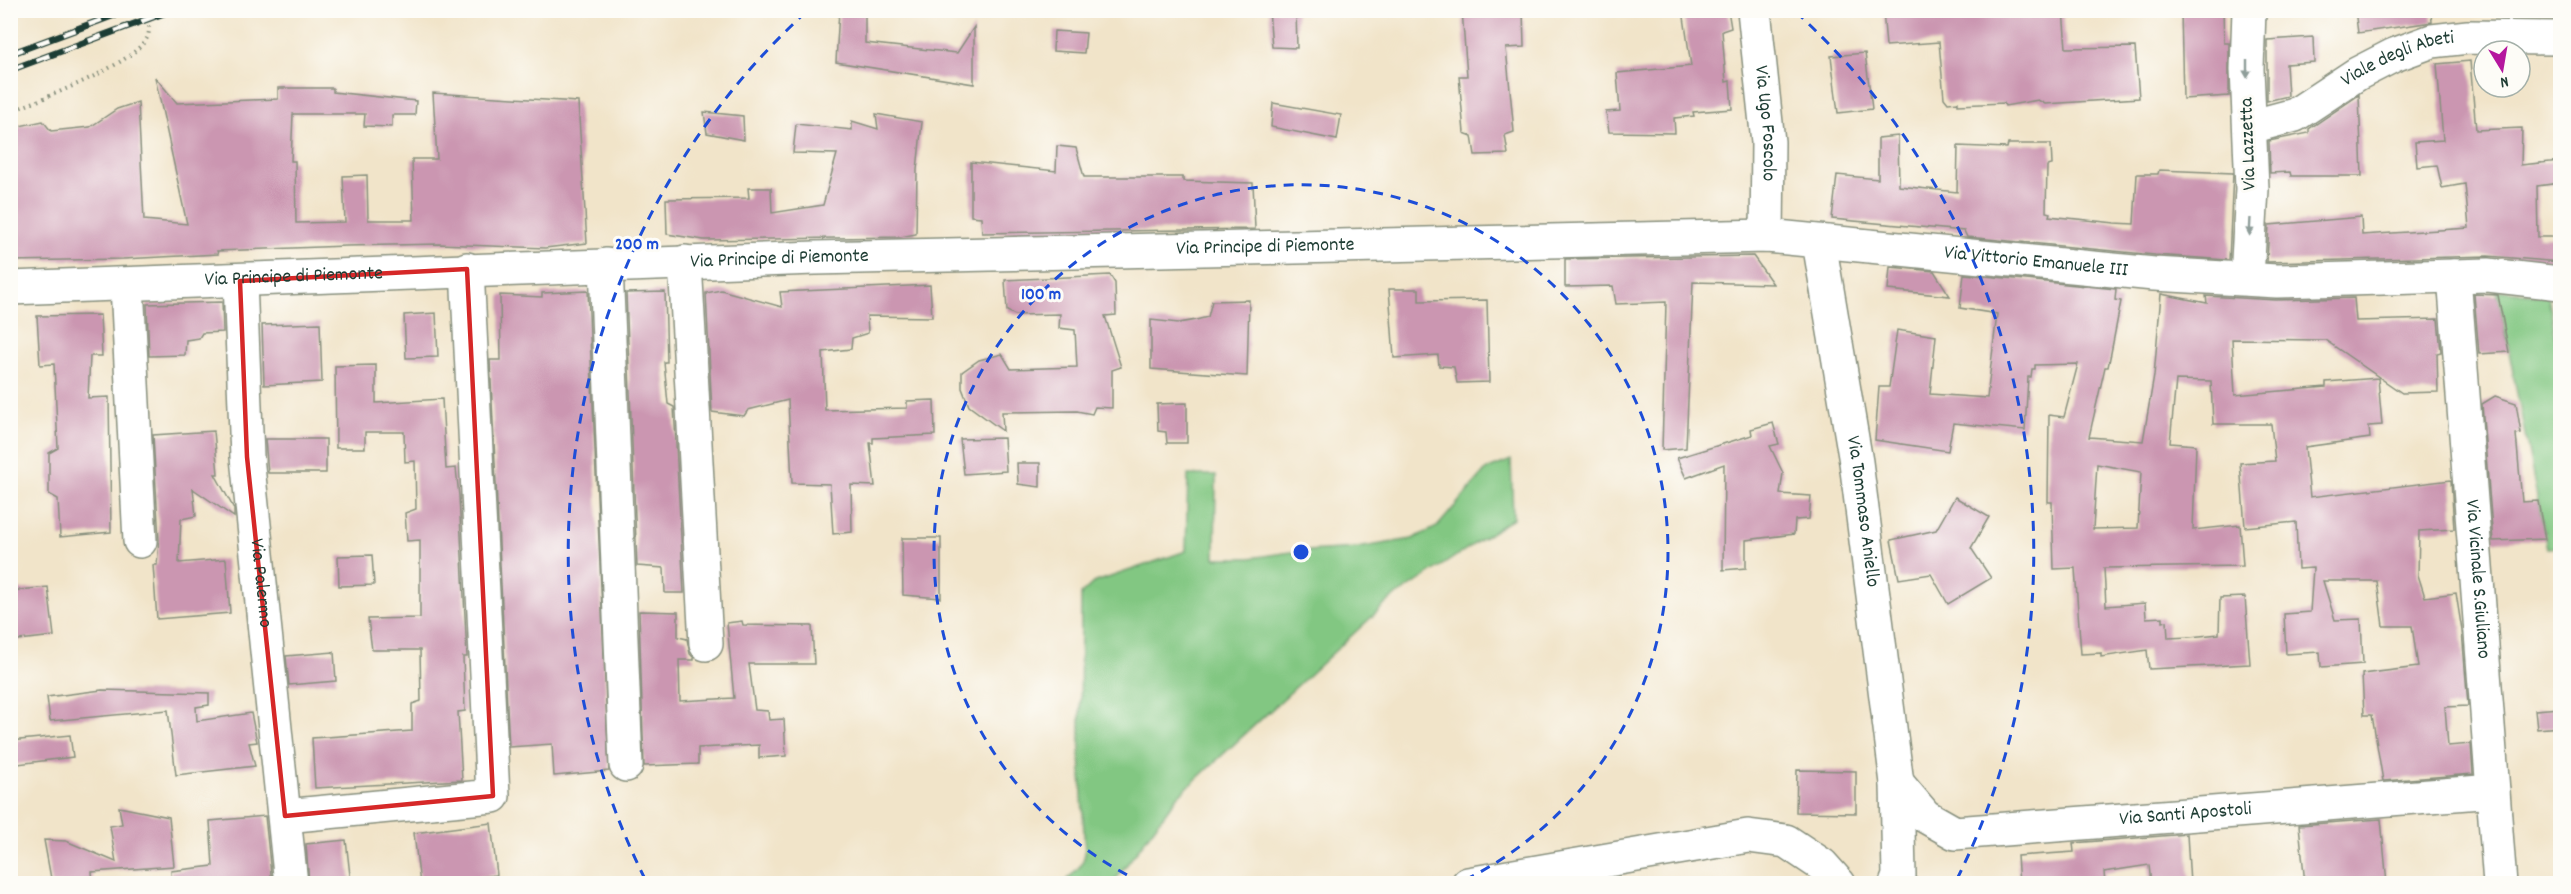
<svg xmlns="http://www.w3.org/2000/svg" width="2571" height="894" font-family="Dekko,sans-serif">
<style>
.green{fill:#82c782;stroke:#50825b;stroke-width:1.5}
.building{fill:#cb96b1;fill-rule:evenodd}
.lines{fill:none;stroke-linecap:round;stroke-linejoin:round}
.minor-casing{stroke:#88907e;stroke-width:36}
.path{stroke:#88907e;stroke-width:4;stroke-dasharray:1.5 4.5;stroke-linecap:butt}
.minor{stroke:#fff;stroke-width:33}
.rail-casing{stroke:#1f3d34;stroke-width:7}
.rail{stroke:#fdfcf7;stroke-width:4.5;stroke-dasharray:14;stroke-linecap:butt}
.oneway{fill:#8f9e9a}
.marked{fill:none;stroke:#d62828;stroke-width:4.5;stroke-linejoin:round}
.ring{fill:none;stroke:#1d4ed8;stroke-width:3;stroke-dasharray:10 8}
.labels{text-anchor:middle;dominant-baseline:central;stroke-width:6;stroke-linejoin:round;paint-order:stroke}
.street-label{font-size:20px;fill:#1f3d34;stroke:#fdfcf7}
.centre{fill:#1d4ed8;stroke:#fdfcf7;stroke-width:3}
.ring-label{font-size:18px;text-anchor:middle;font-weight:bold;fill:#1d4ed8;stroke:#fdfcf7;stroke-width:6;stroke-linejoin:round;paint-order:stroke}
</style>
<rect width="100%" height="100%" fill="#fdfcf7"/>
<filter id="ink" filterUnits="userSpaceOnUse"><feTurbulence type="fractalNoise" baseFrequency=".0167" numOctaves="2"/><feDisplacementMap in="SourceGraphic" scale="12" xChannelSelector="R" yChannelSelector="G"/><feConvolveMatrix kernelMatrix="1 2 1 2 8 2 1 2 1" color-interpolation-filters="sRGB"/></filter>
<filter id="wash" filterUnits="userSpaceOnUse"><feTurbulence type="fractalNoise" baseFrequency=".008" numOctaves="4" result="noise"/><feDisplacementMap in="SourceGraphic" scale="24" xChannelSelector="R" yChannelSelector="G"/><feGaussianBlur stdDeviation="1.35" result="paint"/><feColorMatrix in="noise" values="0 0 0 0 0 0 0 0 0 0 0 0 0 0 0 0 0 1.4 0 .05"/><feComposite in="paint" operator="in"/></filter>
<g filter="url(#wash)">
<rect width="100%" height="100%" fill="#f1e4c9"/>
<g class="green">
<path d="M2497,290L2548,296L2560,360V547L2547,548Z"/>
<path d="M1511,460L1513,518L1390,600L1178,796L1113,883H1064L1082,864L1085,854L1080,754L1081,594L1093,583L1186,551L1188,475H1216L1215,558H1250L1291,552L1357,548L1412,539L1437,527L1486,470Z"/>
</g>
<g id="blocks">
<g class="building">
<path d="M839,10H865V43L957,53L974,27V84L836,62Z"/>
<path d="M1269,10H1296L1297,48L1272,47Z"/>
<path d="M1462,10H1523L1524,47L1506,48L1514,132L1505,135L1508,154L1475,155L1472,136L1464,133L1459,76H1467Z"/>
<path d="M1683,10H1728L1731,28L1722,31L1726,82L1730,81L1732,109L1693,112L1694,116L1674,118L1675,133L1609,132L1606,112L1620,111L1617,73L1691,66Z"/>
<path d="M1883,10H2063L2066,48L2135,47L2139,98L2045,104L2038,100L2005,106L2004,103L1958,105V102L1948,103L1944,98L1939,42L1886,46Z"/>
<path d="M2181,10H2223L2224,43H2229V96L2183,99Z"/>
<path d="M2355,10H2431L2432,22L2358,33Z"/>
<path d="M1054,31L1086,33L1084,53L1053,51Z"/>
<path d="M2313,37L2314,62L2286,64L2288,96L2267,101V40Z"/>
<path d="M1865,53L1872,109L1838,113L1831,56Z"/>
<path d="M2470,61L2476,130L2522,128L2521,165L2560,161V183L2537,186L2538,237H2560V262L2488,256L2267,262L2269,225L2361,217L2362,235L2469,228L2465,184L2442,188L2437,165L2417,167L2415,142L2443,140L2437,64Z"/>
<path d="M155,77L177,103L278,99V88H333V92L416,101L415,115H392V127L364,126L365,114H293L291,161H295L296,223L345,222L343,176L367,175L368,220H414L412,159H437L433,93L578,102L587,243L545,248L439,244L346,246L217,251L218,254L123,259L10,261V128L43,121L51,131L90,127L117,109L138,102L144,220L187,224Z"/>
<path d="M2359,95L2362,176H2291L2290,172L2270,173L2269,141L2309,133V129Z"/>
<path d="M1273,103L1341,115L1337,140L1271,127Z"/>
<path d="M704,112L743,116L744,140L707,133Z"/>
<path d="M876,114L922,122L917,170L916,234L900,237L704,240L667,234L666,199L749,198L748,188H771L772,213L823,205L837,154L793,153L796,124L852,130V121L878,129Z"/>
<path d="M1898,136L1899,186L1957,192L1958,146L2007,148L2008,144H2051L2052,165L2047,166L2046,212L2050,213L2049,216L2115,223L2134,224L2137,174H2158L2159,170L2233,173L2229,260L2155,255L1967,237L1964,231L1832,219L1837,175L1878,179V138Z"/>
<path d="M1057,146L1076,148L1084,177H1183V181L1253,183L1255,229L982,233L981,217L971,216V162L1056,171Z"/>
<path d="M1753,256L1773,284L1693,282L1686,448L1662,450L1666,302L1616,304L1613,286L1565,287V259Z"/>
<path d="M1890,267L1934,271L1950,296L1888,290Z"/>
<path d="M1964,274L2116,289L2115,300L2121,301L2111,353L2108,367H2105L2089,437L2143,441L2154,376L2161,294L2207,303L2206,296L2276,300L2354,298L2356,321L2438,319L2441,352L2437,353L2438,392L2402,393L2325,340L2232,339L2235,395L2326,387V382L2378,378L2382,425L2369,426L2370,438L2305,447L2310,497L2451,480L2454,529L2419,531L2418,575L2425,597L2456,593L2462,631L2468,706L2445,707L2448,746L2471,744L2473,774L2383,781L2372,715H2364L2362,674L2418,667L2412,626H2383L2377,581H2323L2335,620L2361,619L2363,664L2321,667L2320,652L2286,654L2284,614L2310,612L2313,568L2298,569L2296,522L2245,527L2240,463L2275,461L2271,424H2213L2211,381L2176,380L2170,443L2196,445L2193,530L2240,525L2243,566L2104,568L2106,606L2145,603L2146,618L2163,617V622L2167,621L2168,638L2190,637L2219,634L2220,598L2245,597L2250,664L2149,669L2147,650L2101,657V653L2081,654L2075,568L2054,569L2052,502H2048L2049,415L2064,417L2078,364L2035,365V369H2032L2031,377H2028L2025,430L1953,423L1948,451L1875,440L1879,387H1889L1897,330L1936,336L1930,394L1987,398L1997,314L1960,308ZM2097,464L2141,472L2138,528L2093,529Z"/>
<path d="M1110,275L1115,283L1116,315L1105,316L1121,367L1112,370V408L1095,407L1092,414L1077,411L1002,412L1003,431L969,406L962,388V372L979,360L1002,354L1011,369L1077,367L1075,330L1059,328L1060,314L1015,315L1007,311L1005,280Z"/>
<path d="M930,285L932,317L867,316L868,333L852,338L851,349L823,352L825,410L907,408V401L934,400L935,435L873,438V443H870L875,486L851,485L852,532L833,534L830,484L792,483L788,400L748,410L744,416L712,412L706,293L721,290L782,307L780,292Z"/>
<path d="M1389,289H1419V301L1487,300L1489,382L1457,383L1454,367L1439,366L1438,355L1394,358Z"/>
<path d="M588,291L609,771L554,776L552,744L509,747L490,360H501L500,295L542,297V293Z"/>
<path d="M665,292L667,362H664L668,404L674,407L684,593H665L664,568L637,566L626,293Z"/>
<path d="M2474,294L2498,295L2509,352L2479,354Z"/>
<path d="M1249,300L1247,376L1151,369V320L1179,323L1196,320L1208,317L1212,301Z"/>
<path d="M222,302L223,332L202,333L199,338L186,340L185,355L149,356L147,304Z"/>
<path d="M436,313L438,357L406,358L404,315Z"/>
<path d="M100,315L102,356H90L88,398L109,397L111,532L60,537L58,499L49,494V453L58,448L54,364L40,365L37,316Z"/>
<path d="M320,323L322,382L264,385L262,325Z"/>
<path d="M376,365V403L442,399L446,469L456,468L459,496L467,657H463L465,711L458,712L462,780L315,788L312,738L412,731V704L421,701L420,650H372L368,619L420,618V540L407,541L405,513L416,509L415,461L405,462L404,432H365V448H336L335,366Z"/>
<path d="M2495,396L2516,403L2521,433L2516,434L2522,502L2538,501L2545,539L2493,541L2482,404Z"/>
<path d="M1187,403V443H1167L1166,432L1158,431L1157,404Z"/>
<path d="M1773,423L1779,444L1770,446L1783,473L1780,494L1811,496L1809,519L1795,520L1794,534L1746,540V568L1723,570L1724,464L1686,478L1677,458L1752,435L1751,429Z"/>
<path d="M214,431L218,474H215L234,509V517L193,489L196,516L181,519L179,563L226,559L230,613L157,619L153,565H157L159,540L153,435Z"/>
<path d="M1004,438L1006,471L964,474L960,439Z"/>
<path d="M265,439H326V473H268Z"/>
<path d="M1017,463H1040V487L1018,484Z"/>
<path d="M1955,497L1989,517L1971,548L1991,578L1948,604L1931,574L1899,579L1891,540L1936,530Z"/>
<path d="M902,538H941V598L903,595Z"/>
<path d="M372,555L374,585L339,586L338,556Z"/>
<path d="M48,587L54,636L10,641V591Z"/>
<path d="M639,611L678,612V637L687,639L690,654L694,658V660H679L680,701L734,698L727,623L742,621L743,625L812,626L814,664H749L755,710L768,711L769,720L784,719L786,756L759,758V745L698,748V764L644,766Z"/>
<path d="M334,652L336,681L289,685L286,656Z"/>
<path d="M102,690L209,693V705L196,707L197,721L251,713L257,742L249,743L255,766L176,775L168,710L50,721L47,697Z"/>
<path d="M2560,708V727L2537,729L2535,710Z"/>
<path d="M70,735L73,757L10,765V741Z"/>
<path d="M1797,770L1856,771V813L1796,812Z"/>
<path d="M119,807L169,817L174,866L92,872L93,884H52L44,840L66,841L116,862L110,826L122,824Z"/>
<path d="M265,816L272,884H172L171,871L213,866L210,821Z"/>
<path d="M2381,819L2387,884H2305L2299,825Z"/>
<path d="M491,823L497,875L420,884L414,833Z"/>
<path d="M2187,834L2190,884H2151L2149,865L2104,872L2105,884H2019L2017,856L2074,852L2073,843Z"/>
<path d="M346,840L351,884H309L306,844Z"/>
</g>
</g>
</g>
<g filter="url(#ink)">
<use href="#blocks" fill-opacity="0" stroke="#88907e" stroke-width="1.5"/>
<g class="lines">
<defs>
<g id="minor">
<path id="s1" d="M1754,10L1768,142L1767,236"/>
<path id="s2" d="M2250,127L2295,115L2357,74L2394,55L2432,41L2468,37L2560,38"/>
<path id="s3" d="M1819,242L1856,462L1897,783L1899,876L1896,884"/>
<path d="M685,262L706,644"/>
<path d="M606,265L626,765"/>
<path id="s4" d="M2454,276L2500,884"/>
<path d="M2247,278L2252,189L2247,69L2249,10"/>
<path id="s5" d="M240,281L247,457L291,884"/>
<path d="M127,285L140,541"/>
<path id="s6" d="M10,288L815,258L1767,236L2154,274L2277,281L2488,275L2560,283"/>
<path id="s7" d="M1897,783L1925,816L1955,833L2493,791"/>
<path d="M285,816L493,796L467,269"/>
<path d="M1468,884L1748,836L1786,841L1822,865L1839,884"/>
</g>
</defs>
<use href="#minor" class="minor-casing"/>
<path class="path" d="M10,112C43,98 130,67 147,38C151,30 148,19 148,10"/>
<use href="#minor" class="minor"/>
<defs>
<g id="rail">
<path d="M10,54L128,10"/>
<path d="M10,70L172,10"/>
</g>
</defs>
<use href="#rail" class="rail-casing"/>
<use href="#rail" class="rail"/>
</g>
<defs><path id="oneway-solid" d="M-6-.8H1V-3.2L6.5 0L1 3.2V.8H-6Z" transform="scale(1.5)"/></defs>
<g class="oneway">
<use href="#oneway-solid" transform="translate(2247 69) rotate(90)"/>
<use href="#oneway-solid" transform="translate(2250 227) rotate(93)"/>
</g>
</g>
<path class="marked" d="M467,269L493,796L285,816L247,457L240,281Z"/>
<g class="ring">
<path d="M1143 883A367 367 0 1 1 1459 883"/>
<path d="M645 879A733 733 0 0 1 806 12M1796 12A733 733 0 0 1 1957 879"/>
</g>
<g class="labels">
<g class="street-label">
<text stroke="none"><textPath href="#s2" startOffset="165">Viale degli Abeti</textPath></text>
<text stroke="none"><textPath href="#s1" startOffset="114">Via Ugo Foscolo</textPath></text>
<text transform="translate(2249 144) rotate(-92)">Via Lazzetta</text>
<text stroke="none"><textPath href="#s6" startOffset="1256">Via Principe di Piemonte</textPath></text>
<text stroke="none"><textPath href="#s6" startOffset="770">Via Principe di Piemonte</textPath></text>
<text stroke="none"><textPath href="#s6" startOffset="2028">Via Vittorio Emanuele III</textPath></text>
<text stroke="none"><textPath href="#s6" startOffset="284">Via Principe di Piemonte</textPath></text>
<text stroke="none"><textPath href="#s3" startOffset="273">Via Tommaso Aniello</textPath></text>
<text stroke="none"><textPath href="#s4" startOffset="304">Via Vicinale S.Giuliano</textPath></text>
<text stroke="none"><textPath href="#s5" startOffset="303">Via Palermo</textPath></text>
<text stroke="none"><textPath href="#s7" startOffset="309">Via Santi Apostoli</textPath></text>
</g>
</g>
<circle cx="1301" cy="552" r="9" class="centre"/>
<g class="ring-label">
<text x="637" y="249">200 m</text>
<text x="1041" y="299">100 m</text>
</g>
<rect width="2571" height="894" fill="none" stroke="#fdfcf7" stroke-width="36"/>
<g transform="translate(2502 69) rotate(169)"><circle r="28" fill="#fdfcf7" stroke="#a4b0a9" stroke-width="1.5"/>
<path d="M0-4.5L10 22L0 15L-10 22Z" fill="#b5179e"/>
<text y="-9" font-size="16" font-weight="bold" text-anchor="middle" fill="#1f3d34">N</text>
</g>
</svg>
